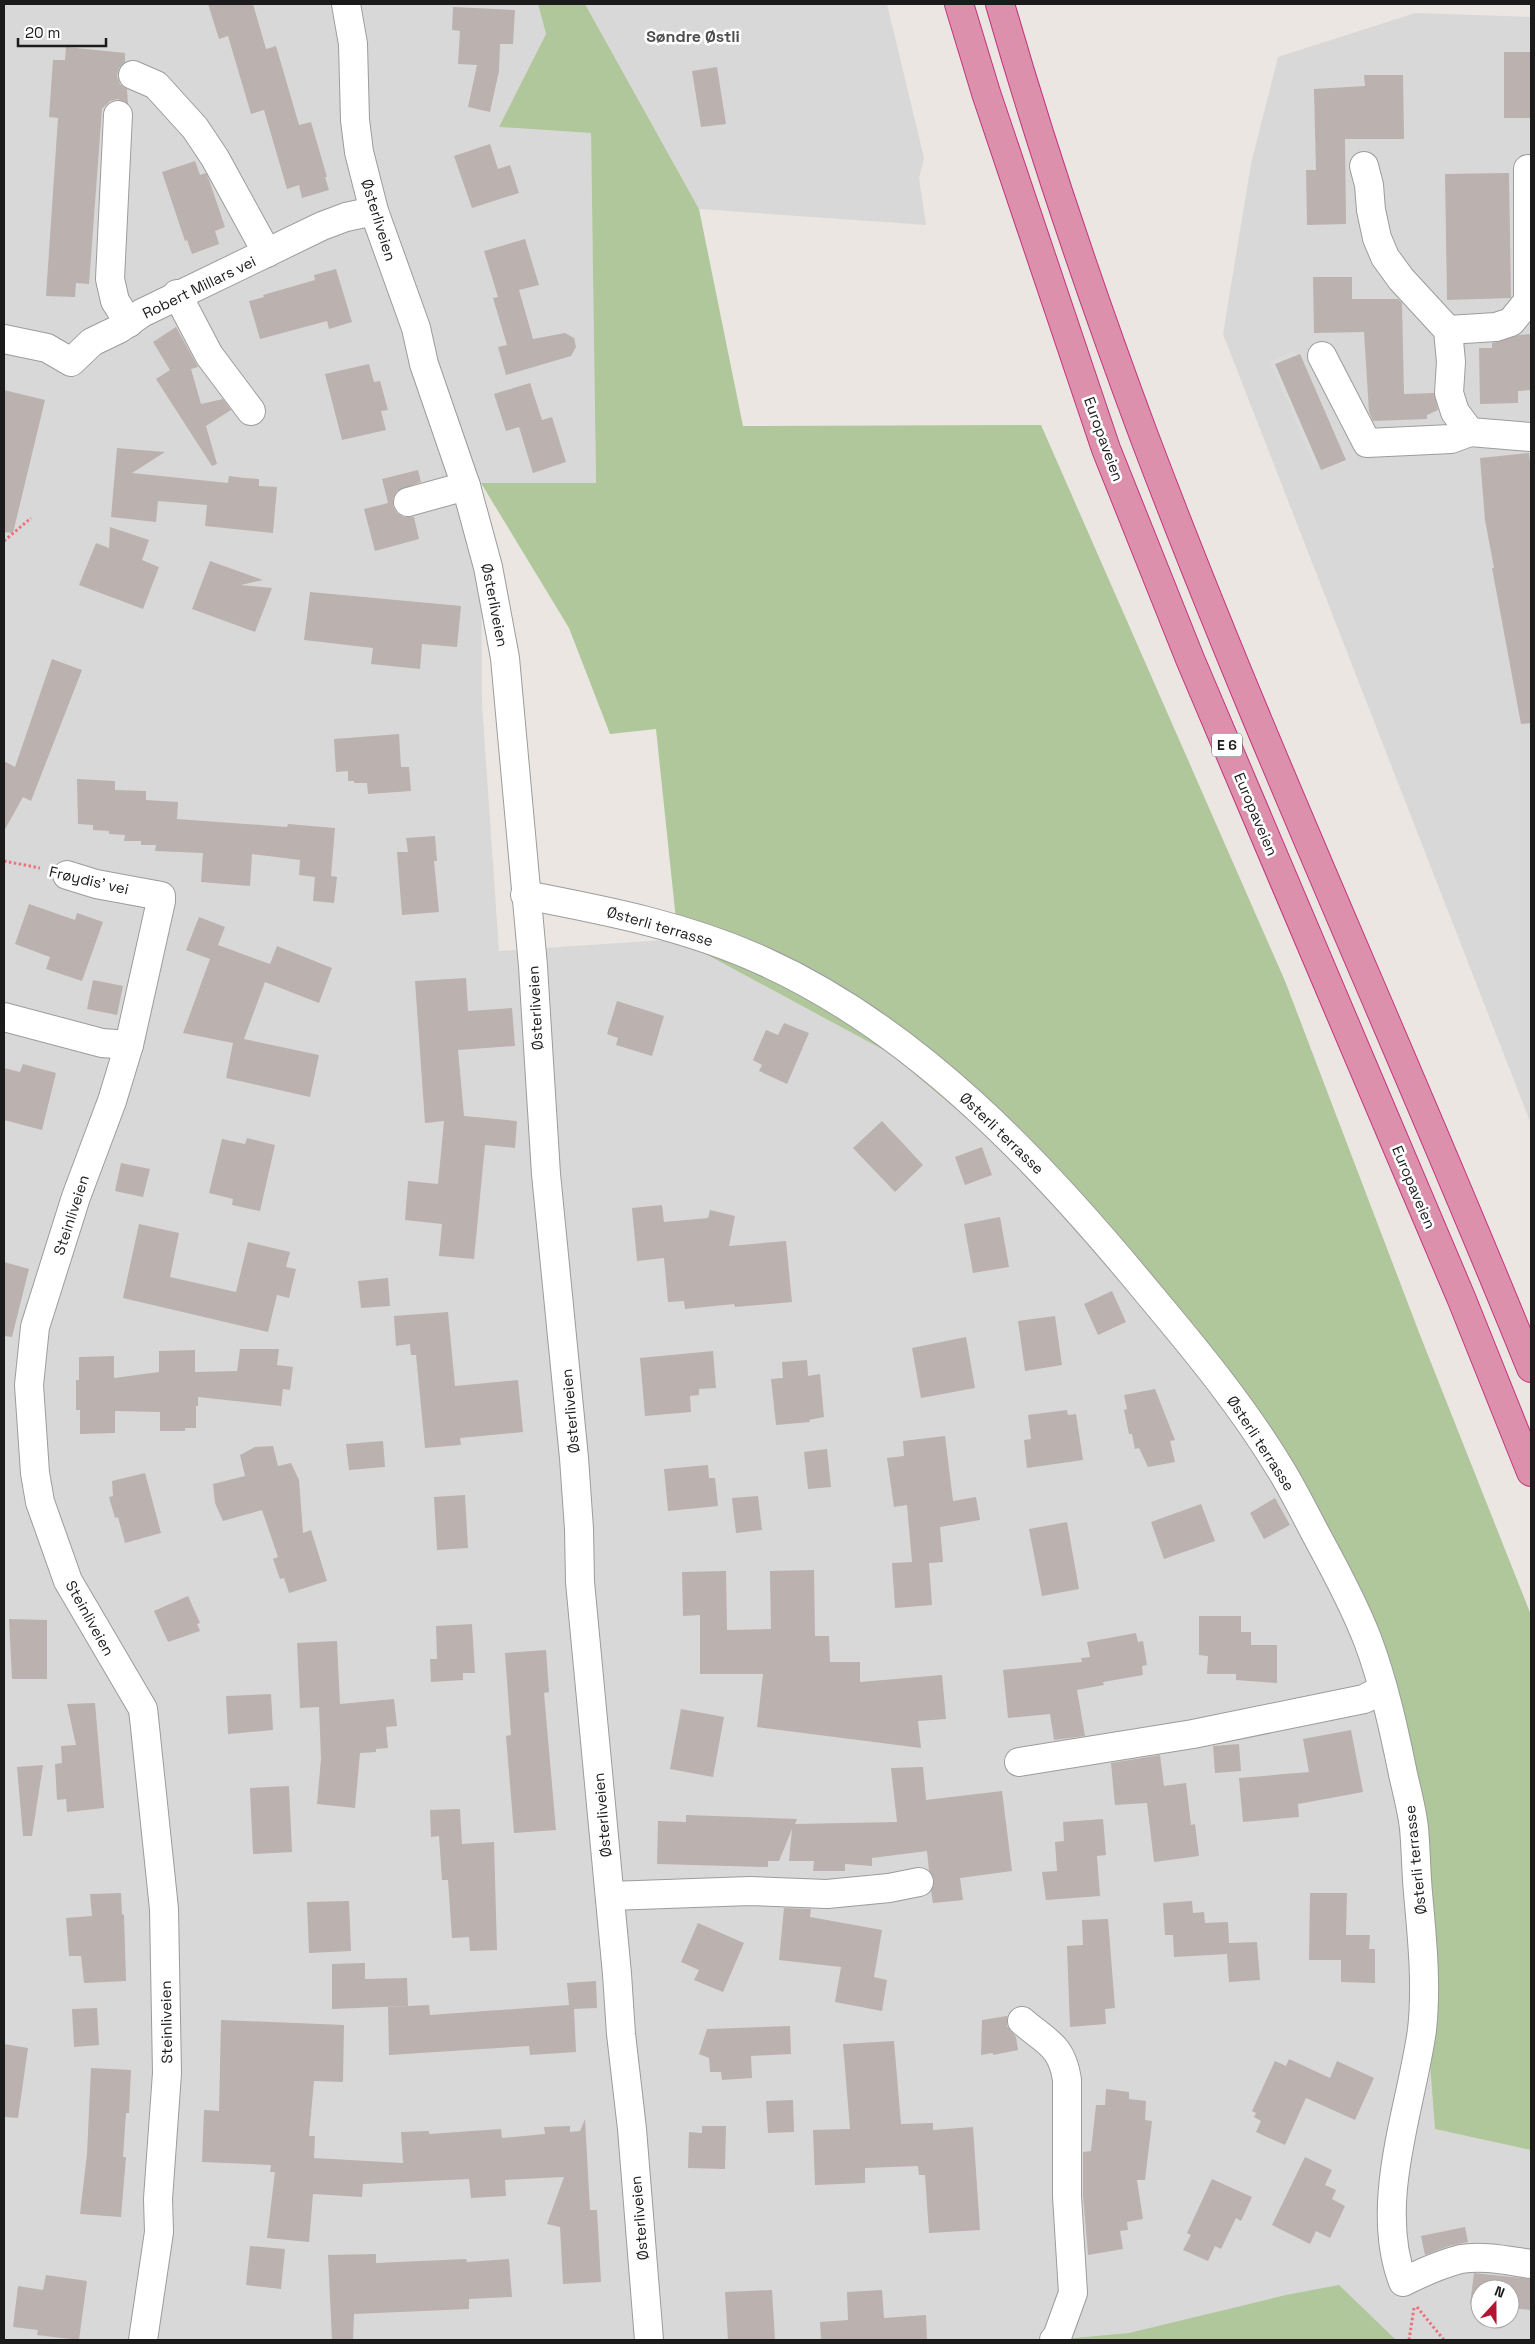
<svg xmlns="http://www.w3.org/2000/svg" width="1535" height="2344" font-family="'Space Grotesk',sans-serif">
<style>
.residential{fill:#d9d8d8;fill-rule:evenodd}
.forest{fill:#afc79a}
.parking{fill:#dbdbdb}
.building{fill:#bbb1af}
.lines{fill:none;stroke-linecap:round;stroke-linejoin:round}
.minor-casing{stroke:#9c9c9c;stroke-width:30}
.highway-casing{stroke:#c3357f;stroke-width:30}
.path{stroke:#ea737d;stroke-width:3;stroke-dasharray:2.5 2.5;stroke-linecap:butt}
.minor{stroke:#fff;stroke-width:28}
.highway{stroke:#dc90ac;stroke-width:28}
.labels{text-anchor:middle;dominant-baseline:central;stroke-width:5;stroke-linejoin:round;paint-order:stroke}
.shield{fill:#fff;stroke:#5f5f5f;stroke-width:1}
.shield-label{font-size:14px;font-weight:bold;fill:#1b1b1b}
.street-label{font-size:15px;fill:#1b1b1b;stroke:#fff}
.neighbourhood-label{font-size:16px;font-weight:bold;fill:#4e4e4e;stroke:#fff}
</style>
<rect width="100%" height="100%" fill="#ebe6e1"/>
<g class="residential">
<path d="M4,4H538L546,34L500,127L591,133L596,484L481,483L482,704L499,951L678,939L891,1054L1048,1187L1284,1480L1395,1724L1422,1962L1435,2129L1531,2150V2340H4ZM1480,2289H1510V2319H1480Z"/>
<path d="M585,4H887L924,158L919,178L926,225L699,209Z"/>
<path d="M1415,13L1531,17V1124L1223,334L1251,164L1278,57Z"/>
</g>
<g class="forest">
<path d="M538,4H585L699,209L743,426L1041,425L1285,981L1420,1335L1531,1615V2150L1435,2129L1422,1962L1395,1724L1284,1480L1048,1187L891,1054L678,939L656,729L610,734L569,628L481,483H596L591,133L499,127L546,34Z"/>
<path d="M1339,2285L1396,2340H1053L1129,2333L1286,2295Z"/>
</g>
<path class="parking" d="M1295,350L1340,455L1314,465L1270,362Z"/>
<g class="building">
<path d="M208,4H253L266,49L276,46L299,125L311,122L327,177H325L329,190L302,198L299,185L287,189L264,110L251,114L228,36L219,39Z"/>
<path d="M453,7L515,10L513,44H500L499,71L490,112L468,107L477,65L458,64L460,31L452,30Z"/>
<path d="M66,47L125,53V62L119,68L117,76L120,84L127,89L128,104L118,99L110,101L102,109L89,284L76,283L75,297L46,296L58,118L49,117L53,60H65Z"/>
<rect x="1504" y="52" width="27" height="66"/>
<path d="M717,67L726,124L701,127L692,71Z"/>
<path d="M1364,75H1403L1404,139H1345L1346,224L1307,225L1306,170H1316L1314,89L1365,86Z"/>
<path d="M490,144L498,169L510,165L519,193L472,208L454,156Z"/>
<path d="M195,161L200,175L206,173L209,180L225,227L215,231L219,244L192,254L187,240L185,241L162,172Z"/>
<path d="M1509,173L1511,298L1447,300L1445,174Z"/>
<path d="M525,239L539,285L519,290L533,339L565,333L574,338L576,347L571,356L506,375L498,347L507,345L493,298L498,297L484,251Z"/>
<path d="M336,269L352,322L329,329L327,321L260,339L249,301L264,297L263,295L315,280L314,275Z"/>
<path d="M1313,277H1352V299H1398L1402,303L1404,394L1434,393L1438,410L1427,415V419L1373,421L1369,412L1364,332L1314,333Z"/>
<path d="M176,327L198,367L191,369L201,404L223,399L231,410L206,426L217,464L212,466L156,379L170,370L153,342Z"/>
<path d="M1531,334V390L1518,391V403L1480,404L1479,348H1492V343L1519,335Z"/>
<path d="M1300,354L1346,460L1321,470L1275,364Z"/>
<path d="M369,364L374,382L380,381L388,410L381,411L386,430L342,440L325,374Z"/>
<path d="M530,383L542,420L552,417L566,462L533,473L519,427L506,431L494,394Z"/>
<path d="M4,390L45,400L13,533L4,532Z"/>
<path d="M117,448L165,452L132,473L228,483L229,476L244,478L259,479V486L277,487L273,533L205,526L207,505L158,501L156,522L111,517Z"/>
<path d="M1529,453L1531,470V723L1521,724L1492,568H1494L1485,520L1480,458Z"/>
<path d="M418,470L421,482L397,491L393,498V506L397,513L404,517H414L419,539L375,551L364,509L388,503L382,479Z"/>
<path d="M110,527L149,540L142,560L159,567L143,609L79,585L96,543L109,548Z"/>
<path d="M210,561L263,580L241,585L272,588L255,632L192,609Z"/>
<path d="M310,592L461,606L457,647L422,644L420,669L371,664L373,648L304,640Z"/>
<path d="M52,659L82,670L31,801L23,797L4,831V761L15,767Z"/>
<path d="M399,734L401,767H409L411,791L368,794L367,783H354V781H348V771L336,772L334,739Z"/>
<path d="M77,779L115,781V790L146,791V800L178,802L177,819L287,827L288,824L335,828L331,876L337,877L334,903L313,901L315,877L299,875L300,860L252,854L250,886L201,882L203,853L155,851L156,845H141V841H124L125,835L109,834V831L93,830V825L78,824Z"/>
<path d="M435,836L437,861H434L439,912L402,915L397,852H408L406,838Z"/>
<path d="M29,904L75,920L77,913L103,922L82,981L46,969L50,957L15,944Z"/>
<path d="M199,917L225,927L218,945L270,964L277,946L332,968L319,1003L265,982L244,1039L319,1055L310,1097L226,1078L233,1043L183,1033L210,959L186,950Z"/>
<path d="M466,978L468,1011L512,1008L515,1046L458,1050L464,1116L517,1121L515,1148L485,1145L474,1259L439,1256L442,1224L405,1220L408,1181L438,1184L444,1121L425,1123L415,981Z"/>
<path d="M93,980L123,986L117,1015L87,1009Z"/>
<path d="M617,1001L664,1016L652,1056L616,1045L618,1038L607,1034Z"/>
<path d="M784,1023L809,1033L787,1084L759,1071L762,1065L753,1060L766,1030L778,1035Z"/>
<path d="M23,1064L56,1073L42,1130L4,1120V1068L20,1072Z"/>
<path d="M882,1121L923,1165L895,1192L853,1148Z"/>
<path d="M247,1138L275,1145L260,1211L232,1205L233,1199L209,1193L222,1139L245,1144Z"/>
<path d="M982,1147L992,1175L965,1185L955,1157Z"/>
<path d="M121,1163L150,1169L143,1197L115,1191Z"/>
<path d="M662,1205L664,1222L708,1218L710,1210L735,1216L729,1246L786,1241L792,1302L735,1307L734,1304L685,1309L684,1301L668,1302L664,1258L637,1261L632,1208Z"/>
<path d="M1000,1217L1009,1267L973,1273L964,1224Z"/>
<path d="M139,1224L179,1233L170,1277L236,1292L248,1242L290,1252L286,1267L296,1269L289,1298L277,1295L268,1332L123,1298Z"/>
<path d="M4,1262L29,1269L12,1337L4,1336Z"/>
<path d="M388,1278L390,1306L361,1308L358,1281Z"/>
<path d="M1112,1291L1126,1322L1098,1335L1084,1304Z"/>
<path d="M448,1312L455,1386L518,1380L523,1432L460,1438L461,1445L425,1448L416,1355H411L410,1344L396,1346L394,1316Z"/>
<path d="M1055,1316L1062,1365L1025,1371L1018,1321Z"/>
<path d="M966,1337L975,1388L921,1398L912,1348Z"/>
<path d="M240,1349H279L277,1365L293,1367L290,1390L283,1389L281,1406L198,1397V1406H196V1428H185V1431H160V1412L115,1411V1433L80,1434V1410H76V1380H79V1357L114,1356V1378L159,1372V1351L195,1350V1372L237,1371Z"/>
<path d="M713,1351L716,1388L699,1389V1395L690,1396L691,1412L645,1416L640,1358Z"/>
<path d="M807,1360L808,1376L820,1374L824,1417L809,1420L810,1422L776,1425L771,1379L783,1378L782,1362Z"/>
<path d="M1155,1389L1175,1440L1170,1441L1175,1462L1148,1467L1139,1448L1135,1449L1132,1434H1129L1124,1410L1127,1409L1124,1395Z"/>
<path d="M1067,1410L1068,1415L1076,1414L1083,1460L1027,1468L1024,1440L1031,1439L1028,1415Z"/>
<path d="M945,1436L953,1501L976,1497L980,1520L940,1527L943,1562L929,1563L932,1605L895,1608L892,1563L912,1562L907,1505L894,1507L887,1458L904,1456L903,1441Z"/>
<path d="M383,1441L385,1467L349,1470L346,1444Z"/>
<path d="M273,1446L278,1466L291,1463L299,1480L303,1533L311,1530L327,1581L289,1593L284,1578L280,1579L273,1559L278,1557L262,1510L223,1521L215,1503L213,1484L245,1476L240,1455L255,1447Z"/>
<path d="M827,1449L831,1487L808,1489L804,1452Z"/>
<path d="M708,1465L709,1478H715L718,1506L668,1511L664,1469Z"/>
<path d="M145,1473L161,1533L125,1543L118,1517L115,1518L109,1497L113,1496L112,1481Z"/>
<path d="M465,1495L468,1548L437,1550L434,1497Z"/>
<path d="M758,1496L762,1530L736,1533L732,1498Z"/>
<path d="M1275,1498L1290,1525L1264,1539L1250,1513Z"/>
<path d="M1201,1504L1215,1541L1164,1559L1151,1522Z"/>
<path d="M1067,1522L1079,1589L1042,1596L1029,1529Z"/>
<path d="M814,1570L815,1636H829L830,1662H860V1682L942,1675L946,1719L918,1721L921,1748L757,1727L763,1674H700V1615L683,1616L682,1572L726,1571L727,1630L771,1629L770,1571Z"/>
<path d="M188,1596L200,1623L197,1624L200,1631L168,1642L154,1611Z"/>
<path d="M1199,1616H1241V1632H1251V1645H1277V1683L1236,1680V1674H1207L1208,1656L1199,1655Z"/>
<path d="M9,1619L47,1620V1679H12Z"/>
<path d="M472,1624L475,1673H463V1680L431,1682L430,1659H437L436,1626Z"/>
<path d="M1136,1633L1138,1642L1143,1641L1147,1665L1142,1666L1143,1675L1103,1682L1104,1685L1077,1690L1085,1736L1054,1740L1050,1714L1008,1718L1003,1670L1082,1662L1081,1658L1090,1657L1087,1642Z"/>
<path d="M337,1641L340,1704L394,1699L397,1726L386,1727L388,1748L376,1749V1752L360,1753L355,1808L317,1804L321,1759L319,1707L300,1708L297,1643Z"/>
<path d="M546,1650L549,1692L544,1693L556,1830L514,1833L506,1736L511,1735L505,1653Z"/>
<path d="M271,1694L273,1730L228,1734L226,1696Z"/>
<path d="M95,1703L104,1808L67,1812L66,1799L57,1800L55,1764L62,1763L61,1746L76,1745L67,1704Z"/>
<path d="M681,1709L724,1717L713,1777L670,1769Z"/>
<path d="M1351,1730L1363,1792L1298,1804L1299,1817L1243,1822L1239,1778L1309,1772L1303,1739Z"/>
<path d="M1239,1744L1241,1771L1215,1773L1213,1746Z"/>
<path d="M1160,1755L1164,1786L1186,1783L1191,1825L1195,1824L1199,1856L1154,1862L1147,1803L1115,1805L1111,1763Z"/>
<path d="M43,1765L32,1836H23L17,1767Z"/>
<path d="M923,1767L926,1800L1002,1791L1012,1871L960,1878L963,1900L933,1903L931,1891L934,1879L929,1871L927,1851L872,1858V1866L845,1864V1871H813L814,1861H789L792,1829L779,1861H768V1867L657,1864L658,1821L686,1822V1815L797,1819L795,1824L897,1822L891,1768Z"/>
<path d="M289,1786L292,1852L253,1854L250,1788Z"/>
<path d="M460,1809L462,1844L494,1842L497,1950L470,1951L469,1937L452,1938L448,1880H442L439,1836L431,1837L430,1810Z"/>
<path d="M1103,1819L1106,1855L1097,1856L1100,1896L1046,1900L1042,1872L1057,1871L1055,1842L1064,1841L1063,1822Z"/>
<path d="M121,1893L122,1914L124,1915L126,1981L84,1983L81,1956H69L66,1918L92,1916L90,1894Z"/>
<path d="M1310,1893H1347L1346,1935H1370L1369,1949H1375V1983L1341,1982V1960H1309Z"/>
<path d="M349,1901L351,1951L309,1953L307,1902Z"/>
<path d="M1192,1901L1193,1913L1204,1912L1205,1923L1228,1922L1229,1943L1257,1942L1260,1980L1229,1982L1227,1954L1174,1957L1173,1935H1165L1163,1903Z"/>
<path d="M784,1908L811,1909L810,1917L882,1930L874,1977L887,1980L882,2011L835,2002L841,1967L779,1960Z"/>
<path d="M1108,1919L1115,2008L1105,2009L1106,2024L1070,2027L1067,1946L1083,1945L1082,1920Z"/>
<path d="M698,1923L744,1943L723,1992L694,1980L699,1970L681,1962Z"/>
<path d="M365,1963V1979L407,1978L408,2006L332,2009V1964Z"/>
<path d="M596,1981L597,2008L574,2009L576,2052L530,2055L529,2046L389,2055L388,2007L429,2005L430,2015L569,2005L567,1983Z"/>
<path d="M97,2008L99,2045L74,2047L72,2009Z"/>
<path d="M1007,2016V2026L1016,2037L1018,2050L993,2055V2053L981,2055L982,2020Z"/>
<path d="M221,2020L344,2025L343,2082L314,2081L309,2136H315L314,2158L403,2163L401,2132L429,2131V2134L501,2129L502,2138L545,2134L544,2127L570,2126V2132L580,2131L585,2119L590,2210H597L601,2282L563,2284L560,2227L547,2224L564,2177L505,2180L506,2196L471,2198L469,2179L363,2184L362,2197L313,2194L309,2242L267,2238L275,2172H270L271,2165L202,2162L204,2110L219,2111Z"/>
<path d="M790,2026L791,2054L751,2056L752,2078L722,2080L721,2072H710L709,2058L699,2054L707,2029Z"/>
<path d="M894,2041L901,2124L933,2123V2130L973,2127L980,2230L929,2233L925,2175H919L918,2166L865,2168V2183L815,2185L813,2130L850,2129L843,2044Z"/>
<path d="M4,2044L28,2048L18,2118L4,2117Z"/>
<path d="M1289,2059L1330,2078L1337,2061L1374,2078L1355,2120L1306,2098L1285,2145L1256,2132L1261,2121L1254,2117L1256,2113L1252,2111L1275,2061L1286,2066Z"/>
<path d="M91,2068L131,2070L129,2113H126L123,2157H126L121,2217L80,2214L87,2154Z"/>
<path d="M1106,2089L1129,2092V2099L1146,2101L1145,2120L1152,2121L1145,2180H1137L1143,2219L1127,2222L1128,2230L1120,2231L1123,2249L1088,2255L1083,2196V2152L1091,2151L1096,2105H1105Z"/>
<path d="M793,2100L794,2132L768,2133L766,2101Z"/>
<path d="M702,2126H726L725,2169L688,2168L689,2132L702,2133Z"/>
<path d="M1305,2157L1332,2170L1325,2185L1336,2190L1332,2199L1345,2206L1330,2238L1316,2231L1310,2244L1272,2225Z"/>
<path d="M1212,2179L1252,2197L1241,2221L1236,2218L1221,2249L1215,2246L1208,2261L1183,2250L1191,2235L1187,2233Z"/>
<path d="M1465,2227L1468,2242L1449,2246L1425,2255L1421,2236Z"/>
<path d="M250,2246L285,2249L281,2289L246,2285Z"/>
<path d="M376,2254V2263L466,2259L467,2262L509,2259L512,2297L469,2299V2309L354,2314L353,2340H332L328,2255Z"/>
<path d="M1474,2273L1531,2279V2310L1510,2308V2289H1480V2305L1470,2304Z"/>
<path d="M46,2275L87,2281L79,2340L37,2335L38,2330L13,2327L18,2286L43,2290Z"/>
<path d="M772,2290L775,2340H728L725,2292Z"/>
<path d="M882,2290L884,2318L926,2315L927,2340H821L820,2322L848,2320L847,2292Z"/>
</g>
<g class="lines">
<defs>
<g id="minor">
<path d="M346,4L353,44L355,120L359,152L374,211L416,328L424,364L466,486L488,567L505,658L533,966L546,1174L574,1458L579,1529L580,1582L617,1974L621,2034L632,2129L649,2340"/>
<path d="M133,75L156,85L195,128L215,158L267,253"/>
<path d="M118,115L110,279L115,301L129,323"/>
<path d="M1364,166L1369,185L1371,210L1377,238L1385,257L1401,279L1448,330L1451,362L1449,393L1455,412L1470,432L1531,437"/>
<path d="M177,294L209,355L251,411"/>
<path d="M1448,330L1496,327L1511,322L1528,301V169"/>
<path d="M4,339L47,348L71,362L92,342L119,329L142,313L322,226L346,217L374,211"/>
<path d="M1322,356L1367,443L1451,439L1470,432"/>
<path d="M408,502L466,486"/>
<path d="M67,875L96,884L161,896V901L129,1045L112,1101L76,1197L35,1327L29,1385L35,1473L40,1502L68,1581L143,1709L145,1727L164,1909L167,2073L158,2199L159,2232L143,2340"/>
<path d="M525,895C608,911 686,926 763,961C918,1031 1043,1165 1149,1294C1196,1350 1243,1407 1281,1470C1295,1493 1307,1518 1320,1542C1338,1575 1355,1607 1368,1641C1384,1684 1394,1730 1403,1774C1407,1792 1412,1810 1414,1828C1416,1850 1416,1871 1418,1893C1422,1937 1427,1985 1422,2030C1411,2109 1373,2204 1403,2282C1421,2273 1441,2264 1461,2259C1483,2255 1509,2261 1531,2264"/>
<path d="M4,1017L102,1043L129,1045"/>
<path d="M1019,1762L1193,1734L1364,1699L1383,1689"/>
<path d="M610,1896L750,1891L827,1894L889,1888L919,1882"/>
<path d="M1022,2021C1046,2042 1062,2045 1067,2080V2196L1073,2293L1057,2337L1054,2340"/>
</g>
<g id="highway">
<path d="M959,4L986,93L1106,449L1190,659L1462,1300L1531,1472"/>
<path d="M1000,4C1042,150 1091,294 1144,436C1263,751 1405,1056 1531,1368"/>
</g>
</defs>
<use href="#minor" class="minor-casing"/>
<use href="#highway" class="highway-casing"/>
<g class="path">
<path d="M4,541L31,518"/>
<path d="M4,861L40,868"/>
<path d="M1417,2307L1444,2340"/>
<path d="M1409,2340L1414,2308"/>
</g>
<use href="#minor" class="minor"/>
<use href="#highway" class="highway"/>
</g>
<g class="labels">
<rect class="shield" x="1212" y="733.5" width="30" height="23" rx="4"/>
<g class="shield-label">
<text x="1227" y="745">E 6</text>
</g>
<g class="street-label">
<text transform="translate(379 220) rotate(73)">Østerliveien</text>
<text transform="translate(199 287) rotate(-26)">Robert Millars vei</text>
<text transform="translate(1104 439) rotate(70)">Europaveien</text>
<text transform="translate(495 605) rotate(79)">Østerliveien</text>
<text transform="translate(1256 814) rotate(67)">Europaveien</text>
<text transform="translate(89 880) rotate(13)">Frøydis' vei</text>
<text transform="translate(660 926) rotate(16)">Østerli terrasse</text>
<text transform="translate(535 1008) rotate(-93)">Østerliveien</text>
<text transform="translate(1002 1133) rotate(44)">Østerli terrasse</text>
<text transform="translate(1414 1187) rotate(67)">Europaveien</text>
<text transform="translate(71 1215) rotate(-72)">Steinliveien</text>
<text transform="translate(570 1411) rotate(-95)">Østerliveien</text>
<text transform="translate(1261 1443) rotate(57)">Østerli terrasse</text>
<text transform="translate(90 1618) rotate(61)">Steinliveien</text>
<text transform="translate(602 1815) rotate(-95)">Østerliveien</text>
<text transform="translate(1415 1860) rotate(-96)">Østerli terrasse</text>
<text transform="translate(166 2022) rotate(-91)">Steinliveien</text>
<text transform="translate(639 2218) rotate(-95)">Østerliveien</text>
</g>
<g class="neighbourhood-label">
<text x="693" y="36">Søndre Østli</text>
</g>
</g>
<rect width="1535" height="2344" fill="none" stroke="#1b1b1b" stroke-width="10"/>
<g transform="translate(1495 2304) rotate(21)"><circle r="24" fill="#ffffff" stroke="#a4a4a4"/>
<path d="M0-4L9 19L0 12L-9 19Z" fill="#b21431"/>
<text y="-8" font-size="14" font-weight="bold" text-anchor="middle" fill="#1b1b1b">N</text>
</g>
<path d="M18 38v8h88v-8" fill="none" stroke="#1b1b1b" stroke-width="2.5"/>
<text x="25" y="38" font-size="15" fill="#1b1b1b" stroke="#ffffff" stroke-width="4" paint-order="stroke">20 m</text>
</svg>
